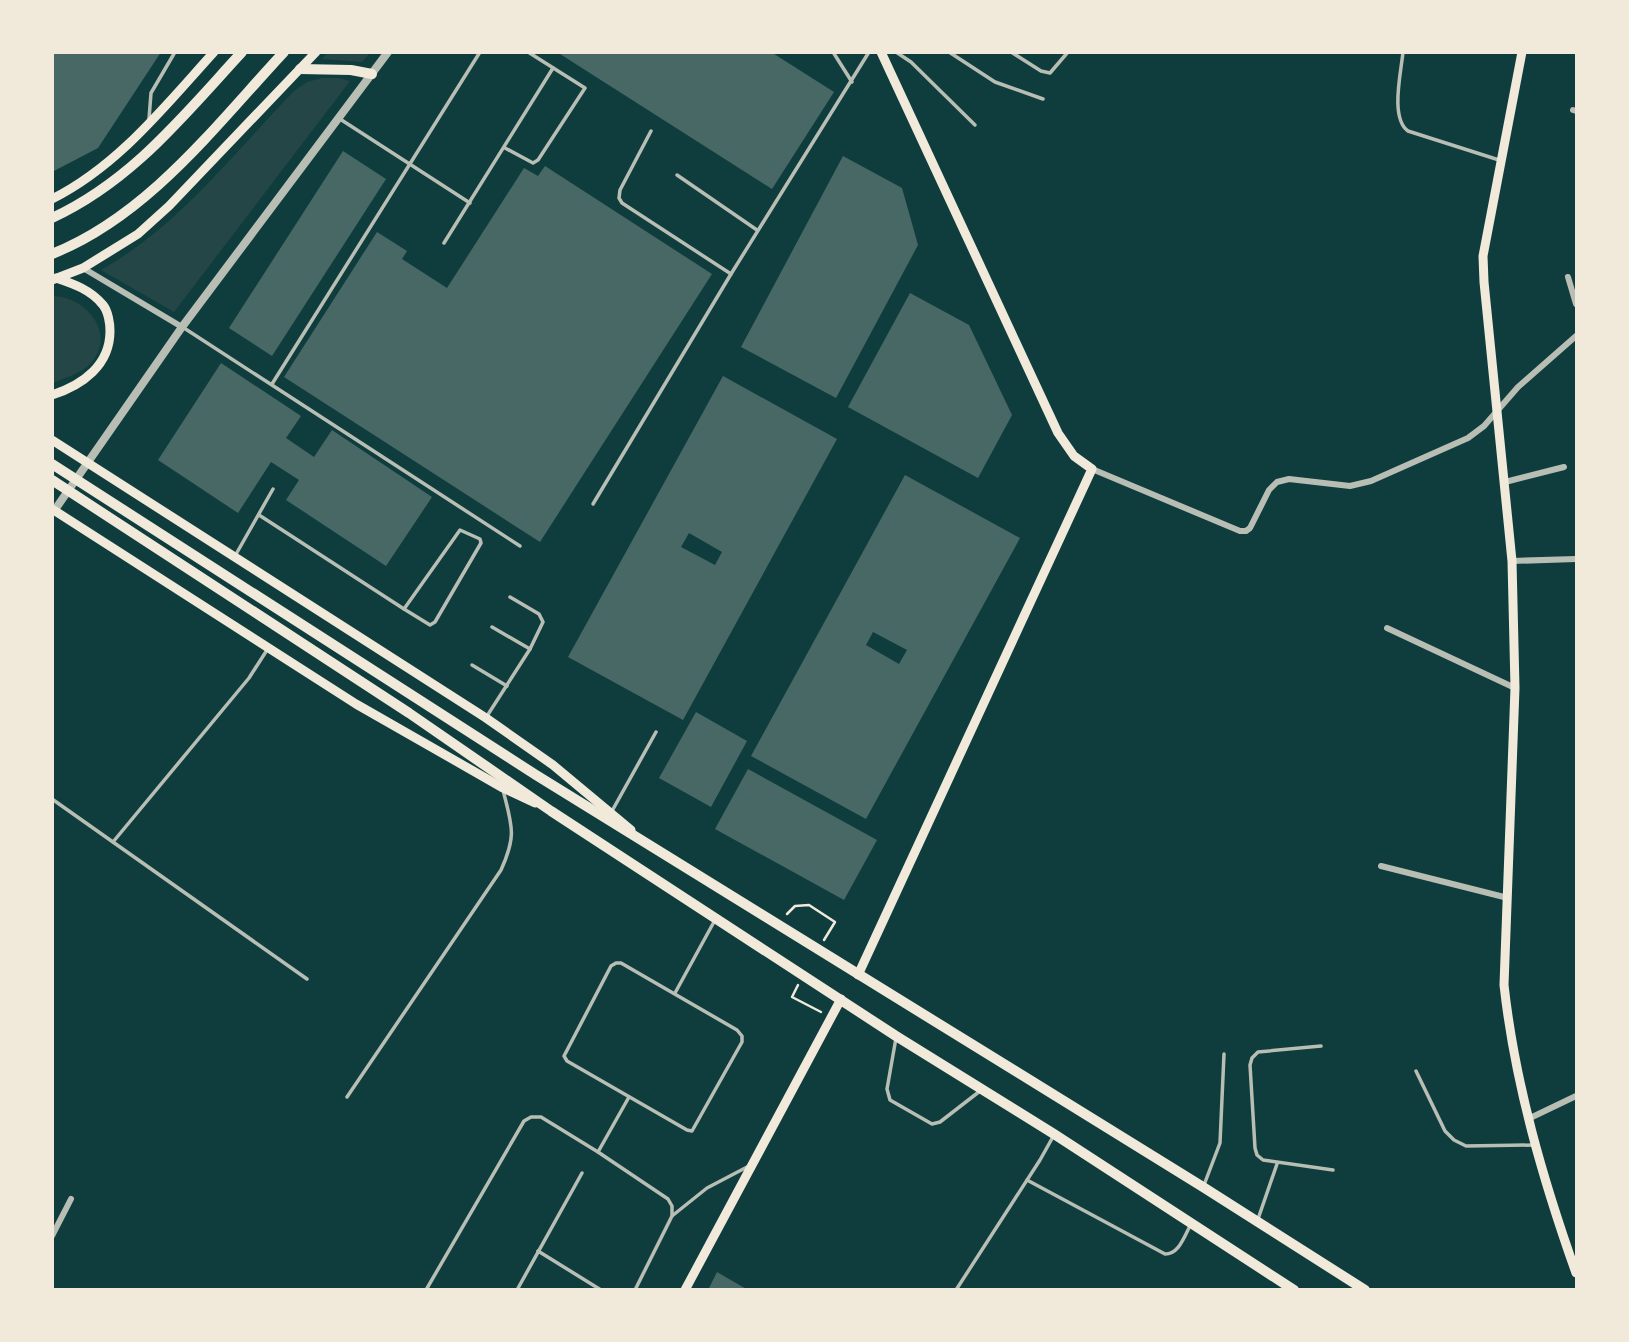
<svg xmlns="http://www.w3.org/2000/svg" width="1629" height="1342" font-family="'Golos Text',sans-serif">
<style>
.green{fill:#244646}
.building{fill:#486865;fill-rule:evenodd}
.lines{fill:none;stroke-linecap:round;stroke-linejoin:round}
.path{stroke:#f1e9da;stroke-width:2.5}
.service{stroke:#b8beb3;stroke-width:3.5}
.minor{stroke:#b8beb3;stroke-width:6}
.tertiary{stroke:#b8beb3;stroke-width:8}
.secondary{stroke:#f1e9da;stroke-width:9}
.primary{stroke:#f1e9da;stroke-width:10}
</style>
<rect width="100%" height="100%" fill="#0f3d3e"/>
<g class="green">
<path d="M328,53V52L370,53L362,62L322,59Z"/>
<path d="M322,78H339L350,81L174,312L101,270C179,226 233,154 294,91L307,82Z"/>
<path d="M53,296C88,297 119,337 88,366C79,374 64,378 53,383Z"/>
</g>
<g class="building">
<path d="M52,52H161L98,148L52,172Z"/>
<path d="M561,52H771L834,92L772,189L560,54Z"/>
<path d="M343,151L386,179L272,356L229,328Z"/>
<path d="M843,156L902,188L918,245L836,398L741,347Z"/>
<path d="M545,166L712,274L540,542L284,377L377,232L407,251L402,259L447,288L524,168L538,176Z"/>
<path d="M910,293L969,325L1012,415L978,478L848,407Z"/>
<path d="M221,363L301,416L286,438L314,457L332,430L432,497L386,566L286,500L299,480L271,462L238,513L158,460Z"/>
<path d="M723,376L837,439L683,720L568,657ZM689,533L722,552L715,565L681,547Z"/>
<path d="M905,475L1020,538L866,819L751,756ZM873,632L907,650L899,664L866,645Z"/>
<path d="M696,712L747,741L711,807L659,778Z"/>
<path d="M748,769L877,840L844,900L715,829Z"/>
<path d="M717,1272L748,1290H708Z"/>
</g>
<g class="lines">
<g class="path">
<path d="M787,914L795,906L809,905L835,922L824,940"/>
<path d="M798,985L792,997L821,1012"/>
</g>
<g class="service">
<path d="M833,52L852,82"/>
<path d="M896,52L911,62L975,125"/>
<path d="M949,52L995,82L1043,99"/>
<path d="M1011,52L1041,71L1050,73L1068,52"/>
<path d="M1403,52C1401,73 1390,118 1408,131L1499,160"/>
<path d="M149,119L151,93L175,52"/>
<path d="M340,119L470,203"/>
<path d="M651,131L620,190L619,198L622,203L731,274L869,52"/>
<path d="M505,148L533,163L538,160L585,88L528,52"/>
<path d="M677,175L757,230"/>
<path d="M444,243L553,68"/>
<path d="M184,328L520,546"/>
<path d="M272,384L480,52"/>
<path d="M593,504L731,274"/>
<path d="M259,515L404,609"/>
<path d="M460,530L480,539L481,543L435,622L430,625L404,609Z"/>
<path d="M235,556L273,489"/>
<path d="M492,627L530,649"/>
<path d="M472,665L507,686"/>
<path d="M487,716L530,649L543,622L539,614L510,597"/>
<path d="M52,799L307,979"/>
<path d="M612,811L656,732"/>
<path d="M113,842L249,678L267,650"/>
<path d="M616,963H621L737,1030L742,1036V1042L692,1131L687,1130L567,1061L564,1056L611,966Z"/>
<path d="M675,993L715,920"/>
<path d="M896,1038L887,1089L890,1100L932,1124L940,1122L980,1091"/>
<path d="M1321,1046L1258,1052L1252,1058L1250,1065L1255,1148L1257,1155L1263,1160L1333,1170"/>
<path d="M1416,1071L1445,1131L1454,1140L1466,1146L1534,1145"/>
<path d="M347,1097L501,870C517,835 512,826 503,790"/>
<path d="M598,1152L668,1199L672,1206V1216L635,1290"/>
<path d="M1027,1180L1165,1254C1179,1254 1184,1237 1190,1226"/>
<path d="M1204,1185L1220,1143L1224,1054"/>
<path d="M672,1216L707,1188L749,1166"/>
<path d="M1258,1219L1277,1164"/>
<path d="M538,1251L601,1290"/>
<path d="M426,1290L524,1121L531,1117H541L598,1152L629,1097"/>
<path d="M517,1290L582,1173"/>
<path d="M956,1290L1040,1160L1054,1135"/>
</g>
<g class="minor">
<path d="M1573,110L1576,111"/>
<path d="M83,268L182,327"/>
<path d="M1568,277L1576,304"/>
<path d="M1092,469L1240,531H1246L1250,528L1269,490L1277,482L1289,479L1350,486L1371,481L1468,438L1484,426L1518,387L1576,336"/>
<path d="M1505,482L1564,467"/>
<path d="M1512,561L1576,559"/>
<path d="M1387,628L1515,688"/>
<path d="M1381,866L1508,898"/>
<path d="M1528,1119L1576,1096"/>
<path d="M52,1236L71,1199"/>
</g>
<path class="tertiary" d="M54,511L182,327L388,52"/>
<g class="secondary">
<path d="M1522,52L1483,256L1484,282L1512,561L1515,688L1504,985C1515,1084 1543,1180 1576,1273"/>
<path d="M52,199C118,166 165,106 214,52"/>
<path d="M52,280L83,268L138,234L169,206L316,52"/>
<path d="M52,395C83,385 110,365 110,331C110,323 108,311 103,305C91,290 74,284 56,278"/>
<path d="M52,440L486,718L553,765L631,830"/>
<path d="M52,509L356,704L503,788L535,803"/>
<path d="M858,975L1092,469L1074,456L1058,433L881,52"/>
<path d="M685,1290L841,999"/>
</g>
<g class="primary">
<path d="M300,69L351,70L372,74"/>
<path d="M52,218C132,181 183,116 242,52"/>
<path d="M52,254C148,216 216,125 284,52"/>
<path d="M52,464L536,775L1203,1187L1365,1290"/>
<path d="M52,480L409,713L551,811L896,1036L1054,1134L1294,1290"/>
</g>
</g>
<rect width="1629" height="1342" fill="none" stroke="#f1e9da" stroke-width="108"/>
</svg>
